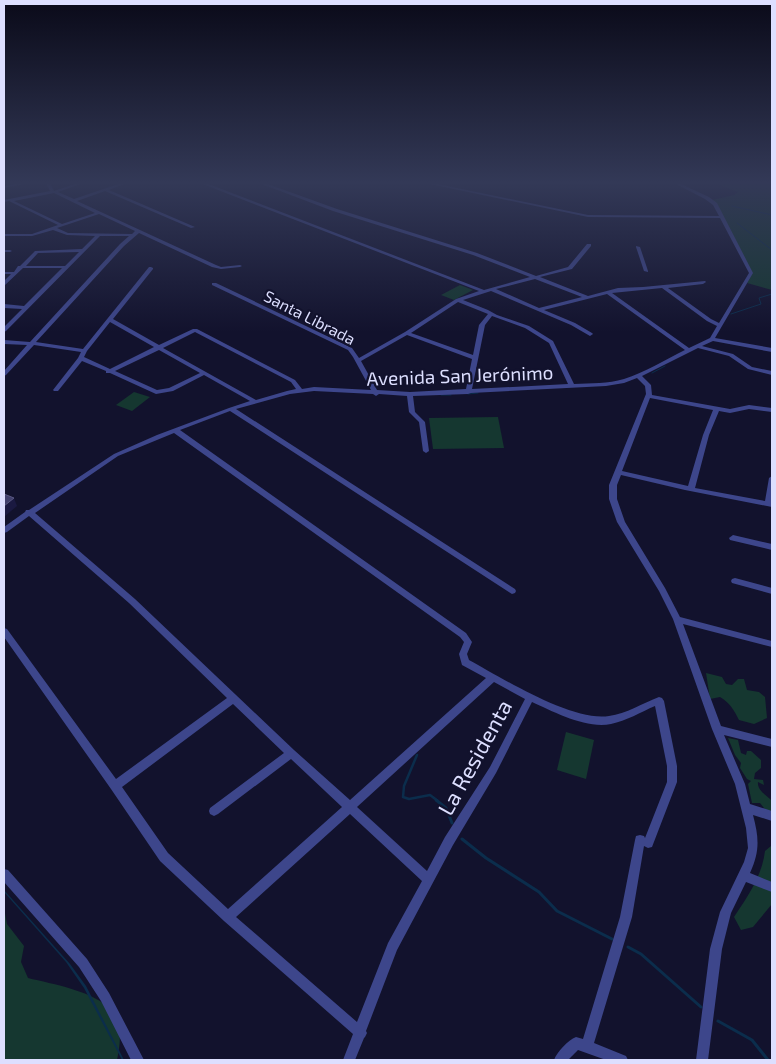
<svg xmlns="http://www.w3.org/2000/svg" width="776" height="1064" font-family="'Exo 2',sans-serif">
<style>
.green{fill:#153730}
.water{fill:#0b2d4c}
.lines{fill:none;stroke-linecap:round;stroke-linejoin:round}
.stream-far2{stroke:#0b2d4c;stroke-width:1}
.stream-far1{stroke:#0b2d4c;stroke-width:2.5}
.stream{stroke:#0b2d4c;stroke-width:3}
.minor{fill:#3d468b;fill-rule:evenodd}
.shaded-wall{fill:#1a1941}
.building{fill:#403f6c;stroke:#595883}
.labels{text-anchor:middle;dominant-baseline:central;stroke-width:4.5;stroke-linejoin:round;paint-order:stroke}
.far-street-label{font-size:16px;fill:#dddfff;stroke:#12122d}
.street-label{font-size:19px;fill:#dddfff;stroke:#12122d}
.near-street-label{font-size:22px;fill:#dddfff;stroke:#12122d}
</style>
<rect width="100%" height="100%" fill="#12122d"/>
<g class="green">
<path d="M715,183H772V290L747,283L752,273L712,200L734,195L738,192Z"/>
<path d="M460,285L473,290L454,300L441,295Z"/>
<path d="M134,392L150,397L132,411L116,405Z"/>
<path d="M498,417L504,448L433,449L429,418Z"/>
<path d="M706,673L722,677L726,684L732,685L738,679H744L747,690L759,692L765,697L767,718L754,724L739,720C734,710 730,703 720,697L710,699Z"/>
<path d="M566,732L594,740L586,779L557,770Z"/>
<path d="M728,738L738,740L741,753L746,755L747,751H751L761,760V768L755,773L754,779L763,780L764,785L758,782C757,791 767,795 772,801V818L760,803H752L748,784L751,781L747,779L740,768L741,763L735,755Z"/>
<path d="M771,846L772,904L753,927L741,930L734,917C748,896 762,876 765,851Z"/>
<path d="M4,908L7,924L24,946L21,962L28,978C52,984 96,991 113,1012C123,1025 120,1046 117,1060H4Z"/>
</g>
<path class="water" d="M4,890L70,964L86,986L124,1060H122L84,988L66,962L4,892Z"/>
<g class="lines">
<g class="stream-far2">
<path d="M732,206L772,215"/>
<path d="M737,223L772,250"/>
<path d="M731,314L761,304L759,298L772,294"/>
<path d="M652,373L665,366"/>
<path d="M468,394L478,393"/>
<path d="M441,395H451"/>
</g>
<path class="stream-far1" d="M417,755L404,786L403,797L409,799L430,795L438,801"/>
<g class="stream">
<path d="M436,800L446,808L452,823"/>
<path d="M462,839L486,858L539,892L557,911L612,939"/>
<path d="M628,947L641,954L701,1007"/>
<path d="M718,1021L752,1040L768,1060"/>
</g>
<g class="minor">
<path d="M20,183H29L4,188V186Z"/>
<path d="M46,183H50L54,191L77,183H83L58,192L74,199L121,183H127L109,190L195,227L191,228L105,191L77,201L216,265L221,267L240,265L242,266L240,267L221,269L212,267L139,233L124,246L36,342L83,349L149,267H151L153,268V269L113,319L159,345L193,329H197L295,380L302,389L314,387L371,390L353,357L348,350L212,285V283H216L352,348L359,358L405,332L456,299L479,291L200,183H206L484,290L530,277L473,255L333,211L259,183H265L337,209L477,253L536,276L568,267L587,244H591V246L572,269L540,277L588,296L618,288L643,287L705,281L706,282L703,284L668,288L711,319L719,323L749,273L720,218L588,217L425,183H433L588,215L719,216L713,205L705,199L674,183H679L709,197L717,203L753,273L715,338L772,348V352L713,341L702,346L733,354L752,367L772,371V375L748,369L729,356L698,348L642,376L651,385L652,395L730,409L749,405L772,408V412L749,409L730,413L719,411L709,435L695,488L765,501L769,478L772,476V507L685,490L621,475L617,485V499L625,522L665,588L680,617L772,641V647L683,624L721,726L772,739V747L724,735L745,784L750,804L772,811V821L753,815C759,838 760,851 750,873L772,882V892L746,882L731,913L722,949L708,1060H696L710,949L720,912L744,862L748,848L746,828L735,784L712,729L673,619L659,591L617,522L609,499V485L646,394L645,386L637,378L624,383L606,386L471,393L468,394L413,396L415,412L425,422L429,451L426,453L423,451L419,422L409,412L407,396L379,394L376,396L373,394L314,391L290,394L236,409L515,589L516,591L515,593L512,594L230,411L180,430L466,633L472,642L467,654L469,660C502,678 572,722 609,716C626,714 643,703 659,697L662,698L664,701L677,766V782L652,847L648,848L644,846L632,917L594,1043L626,1056L628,1060H606L578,1050L568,1060H554C557,1052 568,1040 576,1037L583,1039L620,917L635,840L636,836L640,835L644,836L645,838L667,782V766L655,706C641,712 626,721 611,724C586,729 554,712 532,702L496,773L453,845L397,950L366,1031L367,1033L365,1037L364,1038L355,1060H343L353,1034L224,921L160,861L111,789L4,637V628L7,629L116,779L227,698L129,603L29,516L7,532L4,533V527L25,512L26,510H29L114,454L157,435L229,408L250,401L204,375L173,391L156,394L110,373H106V371L82,361L58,391H54L53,390L78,358L81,352L34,345L6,375L4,376V371L27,345L4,344V340L30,342L120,244L129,236H100L6,331L4,332V327L22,309L4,308V304L24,306L62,268H23L4,286V281L11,274H4V272H14L18,266H20L35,251L82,249L95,236L67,235L53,230L32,236H4V234H32L58,225L9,201L4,202V200L50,191ZM54,193L95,213L62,224L14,201ZM99,214L135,231L132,234L68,233L57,228ZM79,252L65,266H26L38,253ZM535,279L582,297L539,308L496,289ZM662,288L707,321L717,326L710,338L689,348L612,293ZM491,291L571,325L590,336L593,334L592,333L575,323L544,310L607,294L685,350C665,360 645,372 624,379C608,384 591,383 574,384L553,341L529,326L497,315L488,310L463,300ZM458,302L488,314L479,325L473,355L411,333ZM492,316L525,328L549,343L568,384L472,389L485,325ZM110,322L154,347L110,369L84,357L87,351ZM195,332L291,382L296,389L287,391L256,400L163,348ZM407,335L472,359L466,389L410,392L377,390L361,361ZM159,350L200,373L169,388L157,390L115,371ZM650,398L713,410L703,435L688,486L622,471ZM174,433L460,637L464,642L459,654L462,665L486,678L350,800L294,750L135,599L35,513L118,456ZM494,682L525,699L490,767L445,837L427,871L357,807ZM233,704L284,753L210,808L209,811L210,814L214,816L218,814L291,759L342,807L228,909L168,853L122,787ZM350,814L422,881L388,943L357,1022L236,917Z"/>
<path d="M636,246L640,247L648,271V272L644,271L636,247Z"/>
<path d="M4,250H10L12,251L10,252H4Z"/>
<path d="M733,535L772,544V550L730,540L729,538Z"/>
<path d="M735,578L772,588V594L732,583L731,581L732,579Z"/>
<path d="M4,869L8,870L87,959L109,993L144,1060H131L101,1001L79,967L4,882Z"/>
</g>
</g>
<path class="shaded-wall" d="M14,498L17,506L4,517V506Z"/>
<path class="building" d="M4,494L14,498L4,506Z"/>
<linearGradient id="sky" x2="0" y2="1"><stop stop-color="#0a0a19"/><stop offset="0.55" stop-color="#333957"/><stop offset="1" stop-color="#333957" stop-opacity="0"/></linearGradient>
<rect width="776" height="332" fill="url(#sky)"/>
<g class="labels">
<g class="far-street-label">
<text transform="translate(310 317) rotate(27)">Santa Librada</text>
</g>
<g class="street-label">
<text transform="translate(460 375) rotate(-2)">Avenida San Jerónimo</text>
</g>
<g class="near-street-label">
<text transform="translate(474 757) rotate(-61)">La Residenta</text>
</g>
</g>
<rect width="776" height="1064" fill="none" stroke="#dddfff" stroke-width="10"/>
</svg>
